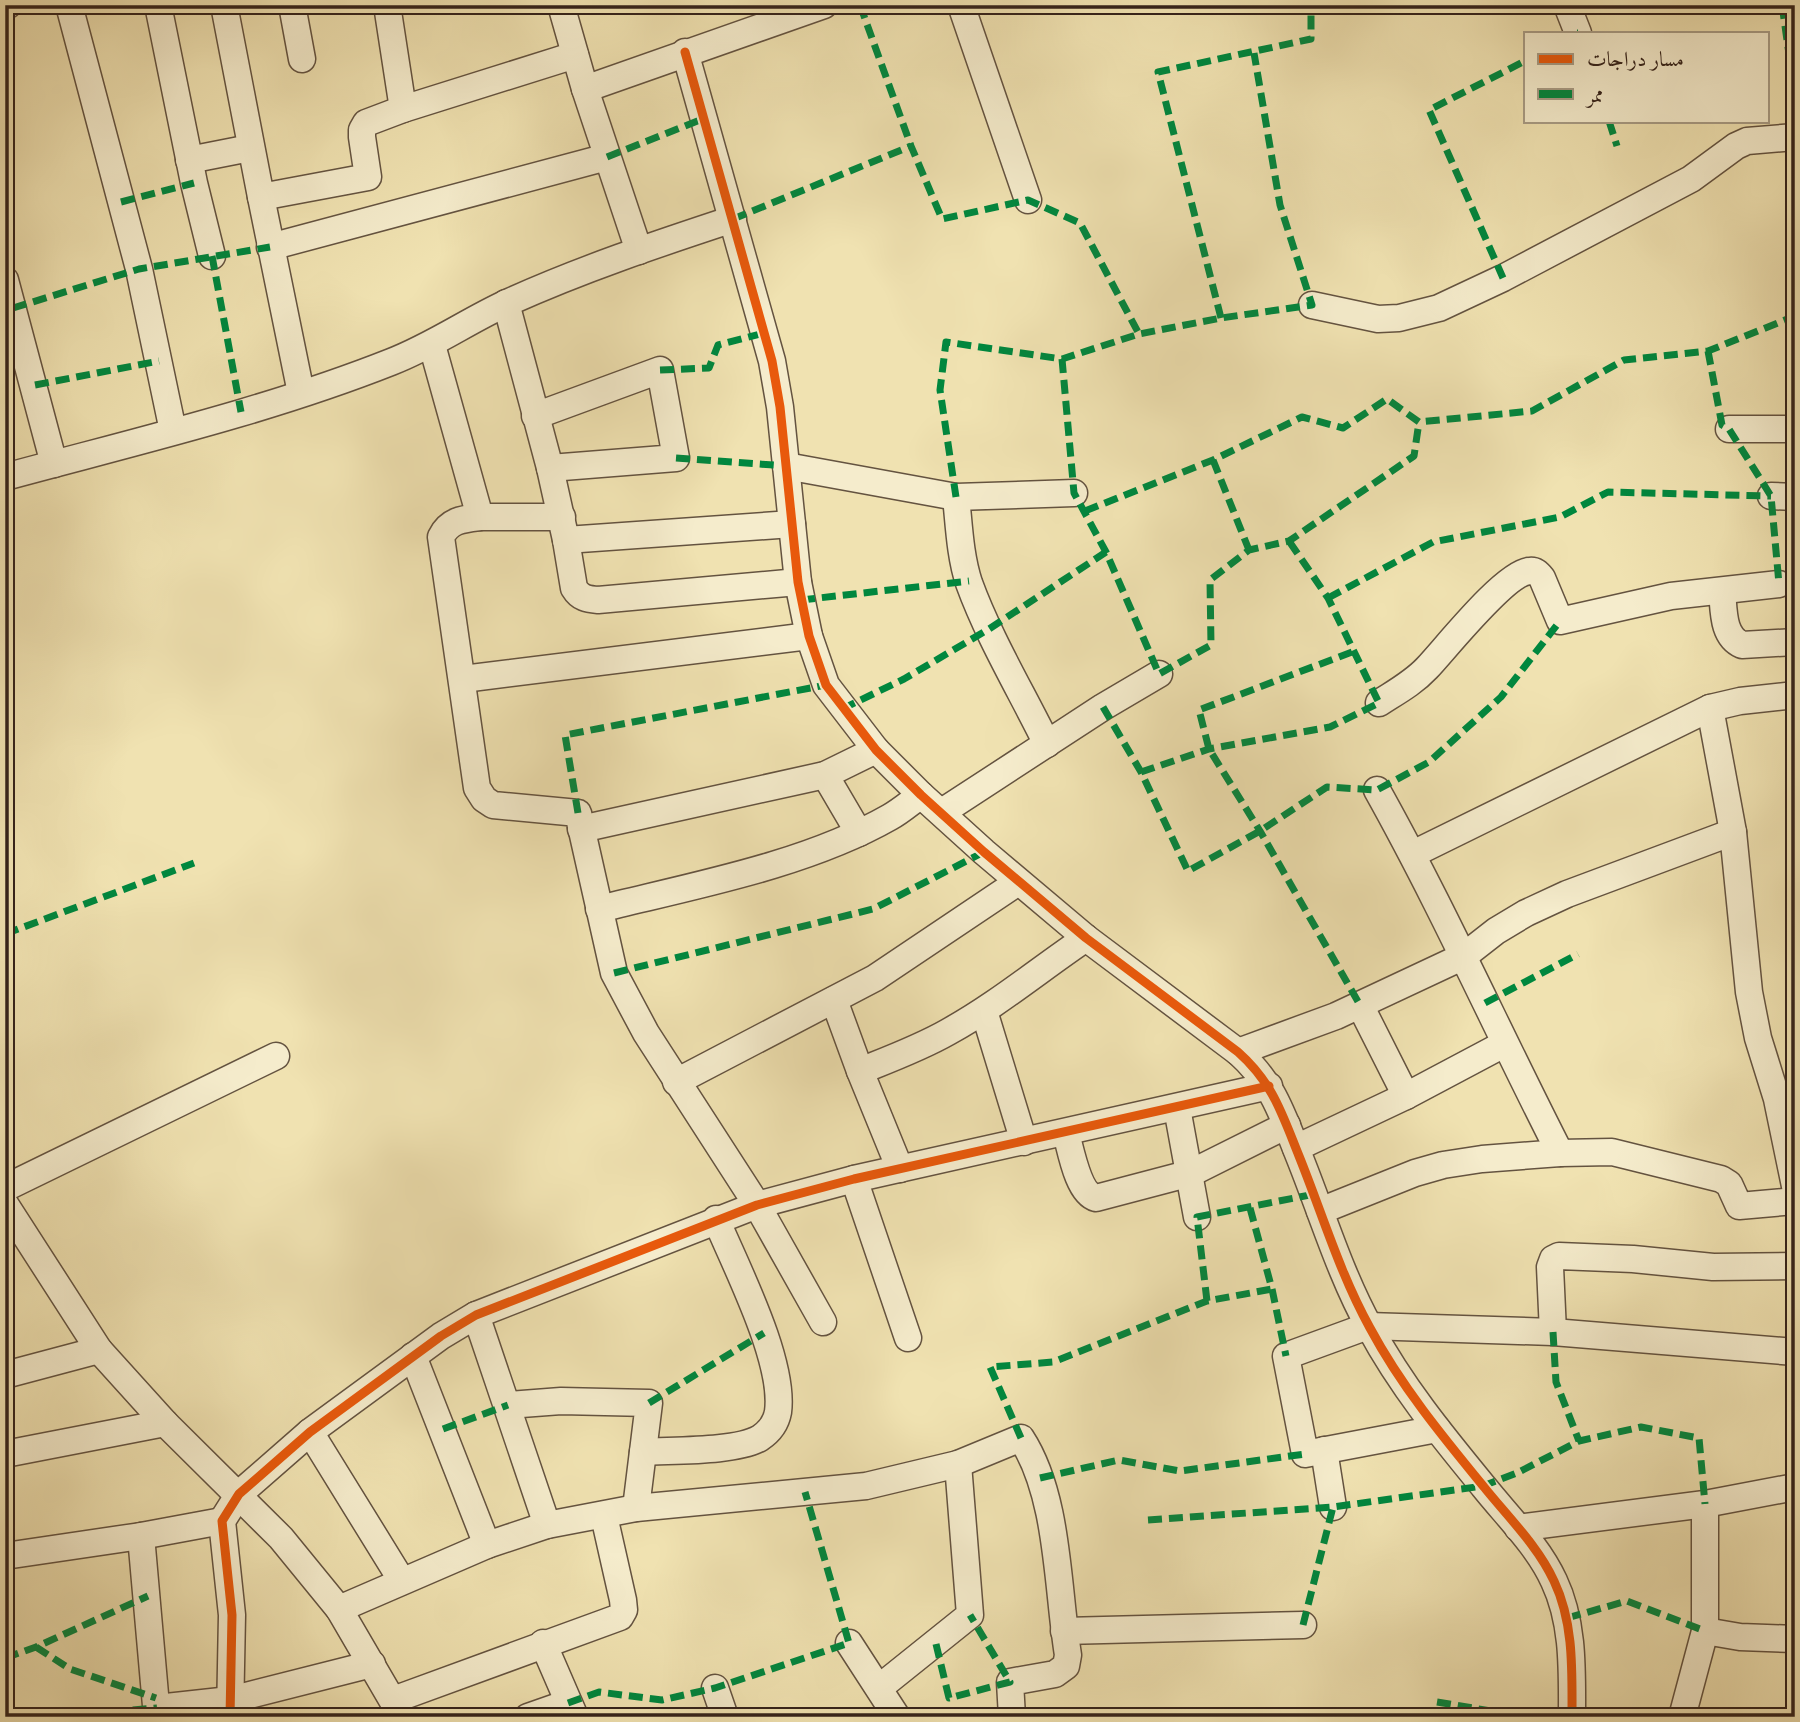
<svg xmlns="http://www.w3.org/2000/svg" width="1800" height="1722" font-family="'Libre Bodoni',Amiri,serif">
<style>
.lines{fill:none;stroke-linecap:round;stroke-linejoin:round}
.minor-casing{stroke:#645340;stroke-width:29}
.minor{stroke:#f5eccc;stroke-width:26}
.quiet{stroke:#00873e;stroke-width:7;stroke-dasharray:14 7;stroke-linecap:butt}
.cycleway-casing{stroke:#f5eccc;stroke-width:13}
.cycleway{stroke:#e8590c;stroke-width:9}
</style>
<rect width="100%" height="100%" fill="#f0e2b1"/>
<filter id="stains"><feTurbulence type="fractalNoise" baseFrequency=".00286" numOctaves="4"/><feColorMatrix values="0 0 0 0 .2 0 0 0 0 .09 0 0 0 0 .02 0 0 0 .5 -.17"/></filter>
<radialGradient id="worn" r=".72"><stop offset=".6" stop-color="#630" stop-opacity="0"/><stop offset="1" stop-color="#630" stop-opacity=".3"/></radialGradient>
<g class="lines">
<defs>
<g id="minor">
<path d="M69,5L139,269L173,431"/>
<path d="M158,5L194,183L212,256"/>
<path d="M224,5L261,197L368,177L362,137V130L366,123L403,109L575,55"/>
<path d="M292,5L302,59"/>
<path d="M387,5L403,109"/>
<path d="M561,5L585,89L639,251"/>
<path d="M961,5L1028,200"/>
<path d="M1567,5L1578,33"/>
<path d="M5,6L8,5"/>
<path d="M685,52L772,361L780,407L798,582L809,636L826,685L876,750L921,795L984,852L1086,938L1238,1052C1273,1083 1282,1114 1299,1156C1322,1213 1340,1274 1370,1328C1401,1386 1443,1437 1484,1487C1508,1517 1538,1546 1554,1581C1574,1623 1572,1671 1572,1717"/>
<path d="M585,89L824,5"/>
<path d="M189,160L250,148"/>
<path d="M261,197L301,393"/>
<path d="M270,247L607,157"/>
<path d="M5,280L54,464"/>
<path d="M506,303L550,468L566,540L574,588C580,598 587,599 598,600L798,582"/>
<path d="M1312,305L1378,319L1399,318L1439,308L1503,278L1691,179L1736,146L1747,141L1795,137"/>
<path d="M432,345L480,517H562"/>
<path d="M535,416L660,370L676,458L550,468"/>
<path d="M1729,429H1795"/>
<path d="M786,466L956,497L1074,493"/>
<path d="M5,477C134,442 267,411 391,362C433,346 469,320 509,302C582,269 657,244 733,219"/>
<path d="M1771,496L1795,497"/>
<path d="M956,497C959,525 960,556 969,583C989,638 1021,691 1047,744"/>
<path d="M480,517C463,519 449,520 441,537L477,788L484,799L493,805L578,813L614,973L646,1033L757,1205L823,1322"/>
<path d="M566,540L792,524"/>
<path d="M1722,591C1724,610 1722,636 1742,645L1795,642"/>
<path d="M463,679L809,636"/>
<path d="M1379,703C1396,692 1413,683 1427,668C1446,648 1504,574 1529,571C1535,570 1538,573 1542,578L1560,621L1671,596L1779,584"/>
<path d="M1710,708L1733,832"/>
<path d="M825,775L859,833"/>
<path d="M1377,790C1443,908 1498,1032 1560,1153"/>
<path d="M942,812L1103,707L1159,674"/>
<path d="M581,829L825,775L876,750"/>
<path d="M1413,854L1710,708L1740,701L1795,695"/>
<path d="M599,909C692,886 806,865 890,817C901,811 911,802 921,795"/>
<path d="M834,1000L860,1071L900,1169"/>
<path d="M1360,1005L1406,1096"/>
<path d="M984,1011L1024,1142"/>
<path d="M1238,1052L1336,1016L1464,956L1496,931L1526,913L1567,894L1733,832L1749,992L1758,1038L1777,1099L1795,1186"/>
<path d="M860,1071C890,1059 920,1048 948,1032C997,1005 1040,969 1086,938"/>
<path d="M676,1082L875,978L1018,882"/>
<path d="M1177,1108L1197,1217"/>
<path d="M1066,1133C1071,1151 1078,1193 1096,1198L1191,1173L1287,1125"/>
<path d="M1296,1148L1406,1096L1504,1044"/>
<path d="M854,1179L908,1338"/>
<path d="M5,1188L276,1056"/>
<path d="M5,1204L99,1350L165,1423L281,1538L339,1609L402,1717"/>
<path d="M1320,1211L1415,1173L1443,1165L1482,1159L1560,1153L1612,1152L1721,1179L1729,1184L1739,1206L1795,1201"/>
<path d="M476,1315L547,1525"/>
<path d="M1553,1332L1550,1267L1553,1259L1559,1256L1633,1259L1713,1267L1795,1266"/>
<path d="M413,1356L487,1545"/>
<path d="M5,1375L99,1350"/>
<path d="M508,1405L561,1401L649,1403L636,1508"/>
<path d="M1437,1429L1305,1454L1286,1356L1368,1326L1553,1332L1795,1352"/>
<path d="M310,1432L402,1581"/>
<path d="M1324,1450L1333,1507"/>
<path d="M643,1452C673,1450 736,1452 760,1438C769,1432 776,1423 778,1412C785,1361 736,1267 716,1219"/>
<path d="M5,1454L165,1423"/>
<path d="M1518,1528L1705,1504L1795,1487"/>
<path d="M141,1536L157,1717"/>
<path d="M5,1556L141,1536L222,1521"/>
<path d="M339,1609L487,1545L547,1525L636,1508L866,1486L958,1464L1021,1438C1059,1496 1057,1587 1068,1655L1066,1666L1055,1674L1010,1682L1012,1717"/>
<path d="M1064,1631L1303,1625"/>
<path d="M1705,1631L1740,1637L1795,1639"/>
<path d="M543,1643L575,1717"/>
<path d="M849,1643L897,1717"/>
<path d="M715,1688L725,1717"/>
<path d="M879,1688L970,1615L958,1464"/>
<path d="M393,1700L620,1617L624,1610L623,1600L604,1516"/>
<path d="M157,1708L230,1700L372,1664"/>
<path d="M230,1717L232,1615L222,1521L239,1494L310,1432L441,1336L476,1315L757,1205L854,1179L1269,1086"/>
<path d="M528,1717L568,1703"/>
<path d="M1682,1717L1705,1631V1504"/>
</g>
</defs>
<use href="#minor" class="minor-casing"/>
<use href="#minor" class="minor"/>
<g class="quiet">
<path d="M860,5L911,146L942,219L1028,200L1080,223L1139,334"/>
<path d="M1782,5L1795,96"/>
<path d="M1577,33H1578"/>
<path d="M1609,121L1617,146"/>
<path d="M607,157L705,118"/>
<path d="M121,202L194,183"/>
<path d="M733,219L911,146"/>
<path d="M212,256L241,412"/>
<path d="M1503,278L1429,110L1525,61"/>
<path d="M13,308L139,269L270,247"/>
<path d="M1221,318L1158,72L1311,39V5"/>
<path d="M1708,351L1722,425L1729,429L1771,496L1779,584"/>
<path d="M1062,359L1074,493L1106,552L1159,674L1211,645L1210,580L1249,550L1289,541L1414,456L1419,422"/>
<path d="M660,370L709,368L718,345L764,333"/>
<path d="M35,385L159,361"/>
<path d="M676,458L786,466"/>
<path d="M1213,460L1249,550"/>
<path d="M956,497L940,390L946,342L1062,359L1139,334L1221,318L1312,305L1280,205L1254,53"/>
<path d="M1085,511L1213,460L1302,417L1343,428L1387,399L1419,422L1532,411L1624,360L1708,351L1795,316"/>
<path d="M1328,598L1433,542L1560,517L1608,492L1771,496"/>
<path d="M801,600L969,581"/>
<path d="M1352,652L1199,710L1209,749L1260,831L1360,1005"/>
<path d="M1103,707L1141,772L1188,871L1260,831L1327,787L1377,790L1429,762L1501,697L1560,621"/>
<path d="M842,709L904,679L989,629L1106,552"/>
<path d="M1141,772L1209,749L1330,727L1379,703L1328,598L1289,541"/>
<path d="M578,813L565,735L826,685"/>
<path d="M5,934L194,863"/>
<path d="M614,973L873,909L984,852"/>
<path d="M1485,1003L1578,954"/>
<path d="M1250,1208L1272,1289L1286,1356"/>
<path d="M1207,1301L1197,1217L1315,1194"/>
<path d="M1553,1332L1556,1382L1579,1441"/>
<path d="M649,1403L764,1333"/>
<path d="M443,1429L508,1405"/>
<path d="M1021,1438L990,1367L1053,1362L1207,1301L1272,1289"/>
<path d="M1040,1478L1119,1460L1180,1471L1305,1454"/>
<path d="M1148,1520L1333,1507L1483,1486L1517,1473L1579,1441L1641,1427L1699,1438L1705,1504"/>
<path d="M1567,1618L1627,1601L1705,1631"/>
<path d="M1303,1625L1333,1507"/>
<path d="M936,1644L949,1698L1010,1682L970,1615"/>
<path d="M36,1647L70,1669L156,1698"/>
<path d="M5,1658L36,1647L148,1596"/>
<path d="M1437,1702L1528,1717"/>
<path d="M568,1703L599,1692L662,1700L715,1688L849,1643L805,1492"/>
<path d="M49,1717L157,1708"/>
</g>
<defs>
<g id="cycleway">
<path d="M685,52L772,361L780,407L798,582L809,636L826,685L876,750L921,795L984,852L1086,938L1238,1052C1273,1083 1282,1114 1299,1156C1322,1213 1340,1274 1370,1328C1401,1386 1443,1437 1484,1487C1508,1517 1538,1546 1554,1581C1574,1623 1572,1671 1572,1717"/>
<path d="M230,1717L232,1615L222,1521L239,1494L310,1432L441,1336L476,1315L757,1205L854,1179L1269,1086"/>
</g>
</defs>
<use href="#cycleway" class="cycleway-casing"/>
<use href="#cycleway" class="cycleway"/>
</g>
<rect width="1800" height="1722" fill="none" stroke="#f0e2b1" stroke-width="28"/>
<rect x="7" y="7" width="1786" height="1708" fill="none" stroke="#35231b" stroke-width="3.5"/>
<rect x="14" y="14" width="1772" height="1694" fill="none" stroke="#35231b" stroke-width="2"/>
<rect x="1524" y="32" width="245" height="91" fill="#f5eccc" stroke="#a89c85" stroke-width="2"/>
<rect x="1538" y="54" width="35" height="10" fill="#e8590c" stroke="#a89c85" stroke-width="2"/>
<text x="1587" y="66" font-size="21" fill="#35231b">مسار دراجات</text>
<rect x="1538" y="89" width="35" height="10" fill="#00873e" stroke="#a89c85" stroke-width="2"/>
<text x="1587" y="102" font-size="21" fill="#35231b">ممر</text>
<rect width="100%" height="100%" filter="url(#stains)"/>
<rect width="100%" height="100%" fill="url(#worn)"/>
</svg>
